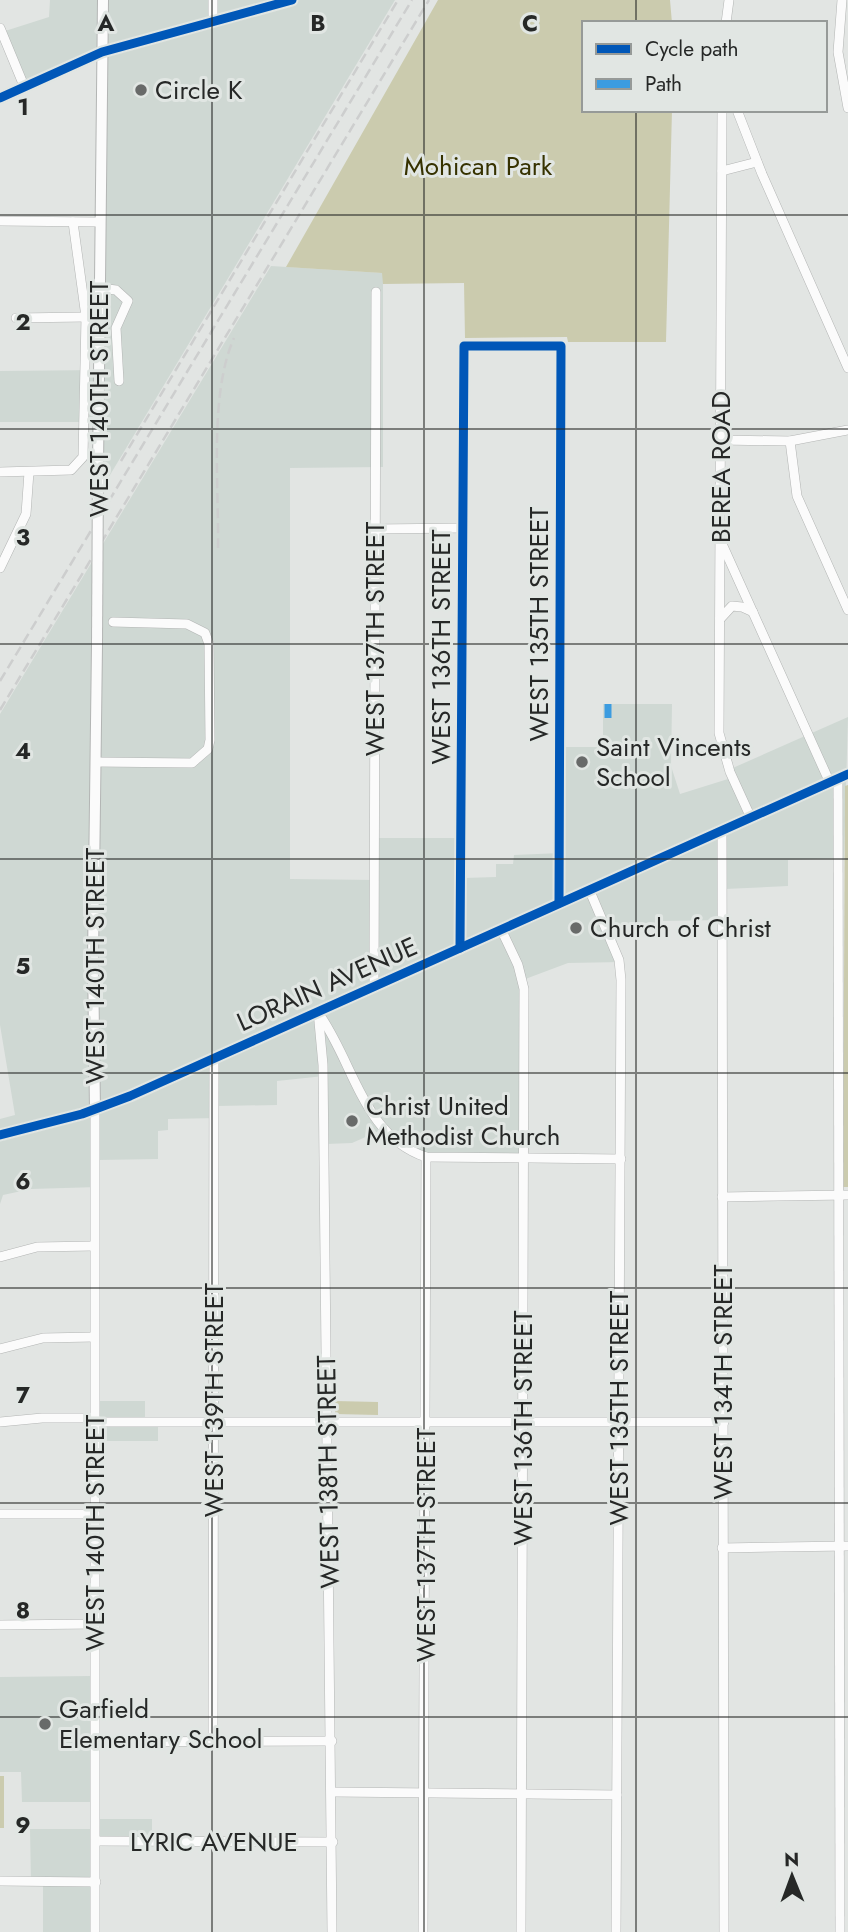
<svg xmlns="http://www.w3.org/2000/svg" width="848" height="1932" font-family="Jost,sans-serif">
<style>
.built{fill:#cfd8d3}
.green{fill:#cbcbae}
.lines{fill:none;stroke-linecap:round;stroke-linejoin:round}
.minor-casing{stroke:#b3b5b4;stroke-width:10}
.major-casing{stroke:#b3b5b4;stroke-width:12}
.minor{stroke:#fbfbfb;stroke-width:9}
.major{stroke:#fbfbfb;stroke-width:10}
.rail{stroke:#cdcece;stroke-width:2.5;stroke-dasharray:10 5;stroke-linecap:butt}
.major-bridge-casing{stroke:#b3b5b4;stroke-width:12;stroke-linecap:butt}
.major-bridge{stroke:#fbfbfb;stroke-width:10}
.quiet{stroke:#3c9ce0;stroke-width:7;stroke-dasharray:14 7;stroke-linecap:butt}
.cycleway-casing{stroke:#e1e6e3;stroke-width:13}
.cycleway{stroke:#0057b8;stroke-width:9}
.grid{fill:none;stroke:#262827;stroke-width:2;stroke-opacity:0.55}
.poi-dot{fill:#686a69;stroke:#e1e6e3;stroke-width:2.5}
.labels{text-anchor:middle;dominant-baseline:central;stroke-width:6;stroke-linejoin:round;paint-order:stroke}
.poi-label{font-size:26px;fill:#262827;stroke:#e1e6e3;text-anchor:start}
.park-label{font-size:26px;fill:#363200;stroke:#e1e6e3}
.street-label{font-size:26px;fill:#262827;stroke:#e1e6e3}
.grid-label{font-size:23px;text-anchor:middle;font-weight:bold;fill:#262827;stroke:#e1e6e3;stroke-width:6;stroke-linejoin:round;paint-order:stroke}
</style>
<rect width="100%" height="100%" fill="#e2e5e3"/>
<g class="built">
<path d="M50,0H395L95,500L94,422H0V371L101,370L106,55L25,83L2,32L49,17Z"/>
<path d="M271,266L383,273V467L290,468V879L376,880L377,838H463L464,878L496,877V864H513L514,855L561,853L562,747H603V704H672L671,766L680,794L728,779L726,771L848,717L844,858L788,860V886L725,889V920L661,921L615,941L622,962L568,963L520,981L521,1154H426L410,1149L386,1128L352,1143L326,1144L324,1076L277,1081V1105L217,1106V1118L168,1119V1130L158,1131V1159L98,1160V1187L31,1189L3,1195L0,1204V1119L15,1115L0,1025V714Z"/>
<path d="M98,1401H145V1418L158,1419V1441H99Z"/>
<path d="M90,1676V1802H22L21,1772H0V1677Z"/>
<path d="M91,1819H152V1844H98L99,1932H43V1884L31,1883L30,1829H90Z"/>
</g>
<g class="green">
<path d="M438,0H670L672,23H584V110H672L666,342H568L567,337L465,338L464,283L383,284L382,273L286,267Z"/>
<path d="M848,785V1187H843L845,786Z"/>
<path d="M335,1401L378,1402V1415L335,1414Z"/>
<rect x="0" y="1776" width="4" height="52"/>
</g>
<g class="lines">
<defs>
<g id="minor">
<path d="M213,0V20"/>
<path d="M842,0L838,52L848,108"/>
<path d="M726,23L729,0"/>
<path d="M0,28L24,86"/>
<path d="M722,110L719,733L730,772L751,818"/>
<path d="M737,110L762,174L848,368"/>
<path d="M722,171L757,162"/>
<path d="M0,221L100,222"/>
<path d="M99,288L116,290L128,301L116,328L119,381"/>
<path d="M16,318L86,317"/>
<path d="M720,440L790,441L848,430"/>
<path d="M790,441L797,496L848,610"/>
<path d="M0,472L71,470L83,457L86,317L73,222"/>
<path d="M375,529L463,528"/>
<path d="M723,546L830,783"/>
<path d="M0,568L26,514L29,472"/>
<path d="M720,619L732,606L742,607L753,612"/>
<path d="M96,762L192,763L208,749L210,740L209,644L205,633L187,624L113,622"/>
<path d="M838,780L840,1932"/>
<path d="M722,832L724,1932"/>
<path d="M589,889L619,960L621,980L616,1932"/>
<path d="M501,929L518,965L524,989L521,1932"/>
<path d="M460,948L464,346H561L559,903"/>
<path d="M374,987L376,292"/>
<path d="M318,1011L323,1065L332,1932"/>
<path d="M319,1014C354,1063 363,1136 426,1157L621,1159"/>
<path d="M95,1110V1932"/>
<path d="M722,1197L848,1195"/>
<path d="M0,1257L37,1247L93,1246"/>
<path d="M0,1349L43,1338L94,1337"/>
<path d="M0,1422L42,1418H95"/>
<path d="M95,1422H724"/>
<path d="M0,1514H95"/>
<path d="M722,1548L848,1546"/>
<path d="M0,1625L95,1624"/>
<path d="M213,1741L214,1058"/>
<path d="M95,1742L332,1741"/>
<path d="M333,1792L617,1795"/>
<path d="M96,1841L333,1842"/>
<path d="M0,1881L96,1882"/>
<path d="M423,1932L426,1157"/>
</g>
<g id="major">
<path d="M0,98L102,52L292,0"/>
<path d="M98,468L103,0"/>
<path d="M95,1110L93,959L97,645"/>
<path d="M0,1135L82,1114L130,1096L848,774"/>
</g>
</defs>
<use href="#minor" class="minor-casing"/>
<use href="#major" class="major-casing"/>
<use href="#minor" class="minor"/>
<use href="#major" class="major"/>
<g class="rail">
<path d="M121,461L398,0"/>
<path d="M218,548C219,486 209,394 234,338"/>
<path d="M0,681L412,0"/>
<path d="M0,710L429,0"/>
</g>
<defs>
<path id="major-bridge" d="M97,645L98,468"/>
</defs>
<use href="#major-bridge" class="major-bridge-casing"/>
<use href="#major-bridge" class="major-bridge"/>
<path class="quiet" d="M608,704V719"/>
<defs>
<g id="cycleway">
<path d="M0,98L102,52L292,0"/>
<path d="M460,948L464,346H561L559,903"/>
<path d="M0,1135L82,1114L130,1096L848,774"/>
</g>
</defs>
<use href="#cycleway" class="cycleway-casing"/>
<use href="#cycleway" class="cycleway"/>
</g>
<path class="grid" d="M212,0V1932M424,0V1932M636,0V23M636,110V1932M0,215H848M0,429H848M0,644H848M0,859H848M0,1073H848M0,1288H848M0,1503H848M0,1717H848"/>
<g class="poi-dot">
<circle cx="141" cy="90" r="7"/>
<circle cx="582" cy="762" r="7"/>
<circle cx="576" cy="928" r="7"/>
<circle cx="352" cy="1121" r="7"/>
<circle cx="45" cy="1724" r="7"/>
</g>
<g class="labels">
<g class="poi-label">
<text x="155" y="90">Circle K</text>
<text x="596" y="747">Saint Vincents<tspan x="596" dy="30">School</tspan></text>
<text x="590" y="928">Church of Christ</text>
<text x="366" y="1106">Christ United<tspan x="366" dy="30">Methodist Church</tspan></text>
<text x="59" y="1709">Garfield<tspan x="59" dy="30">Elementary School</tspan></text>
</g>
<g class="park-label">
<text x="478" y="166">Mohican Park</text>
</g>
<g class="street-label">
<text transform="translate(99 399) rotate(-90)">WEST 140TH STREET</text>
<text transform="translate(721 467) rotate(-90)">BEREA ROAD</text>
<text transform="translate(539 624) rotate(-90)">WEST 135TH STREET</text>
<text transform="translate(375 639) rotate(-90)">WEST 137TH STREET</text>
<text transform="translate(441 647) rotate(-90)">WEST 136TH STREET</text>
<text transform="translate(95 966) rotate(-90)">WEST 140TH STREET</text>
<text transform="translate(327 984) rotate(-24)">LORAIN AVENUE</text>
<text transform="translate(723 1382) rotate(-90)">WEST 134TH STREET</text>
<text transform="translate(214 1400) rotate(-90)">WEST 139TH STREET</text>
<text transform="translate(619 1408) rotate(-90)">WEST 135TH STREET</text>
<text transform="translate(523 1428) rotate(-90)">WEST 136TH STREET</text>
<text transform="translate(328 1472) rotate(-91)">WEST 138TH STREET</text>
<text transform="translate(95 1533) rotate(-90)">WEST 140TH STREET</text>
<text transform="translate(426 1545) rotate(-90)">WEST 137TH STREET</text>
<text x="214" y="1842">LYRIC AVENUE</text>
</g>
</g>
<g class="grid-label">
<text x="106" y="31">A</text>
<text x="318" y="31">B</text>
<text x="530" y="31">C</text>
<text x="23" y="115">1</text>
<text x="23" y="330">2</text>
<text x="23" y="545">3</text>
<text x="23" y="759">4</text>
<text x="23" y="974">5</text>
<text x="23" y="1189">6</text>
<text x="23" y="1403">7</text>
<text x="23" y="1618">8</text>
<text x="23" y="1833">9</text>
</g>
<rect x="582" y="21" width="245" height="91" fill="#e1e6e3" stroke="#969a98" stroke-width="2"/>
<rect x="596" y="44" width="35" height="10" fill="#0057b8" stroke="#969a98" stroke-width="2"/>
<text x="645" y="56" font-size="21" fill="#262827">Cycle path</text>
<rect x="596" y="79" width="35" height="10" fill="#3c9ce0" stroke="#969a98" stroke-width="2"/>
<text x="645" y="91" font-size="21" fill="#262827">Path</text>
<g transform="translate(792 1876) rotate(359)" stroke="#e1e6e3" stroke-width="5" paint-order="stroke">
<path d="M0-5L12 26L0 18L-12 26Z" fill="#262827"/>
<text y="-10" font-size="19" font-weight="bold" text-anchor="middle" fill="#262827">N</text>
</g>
</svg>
